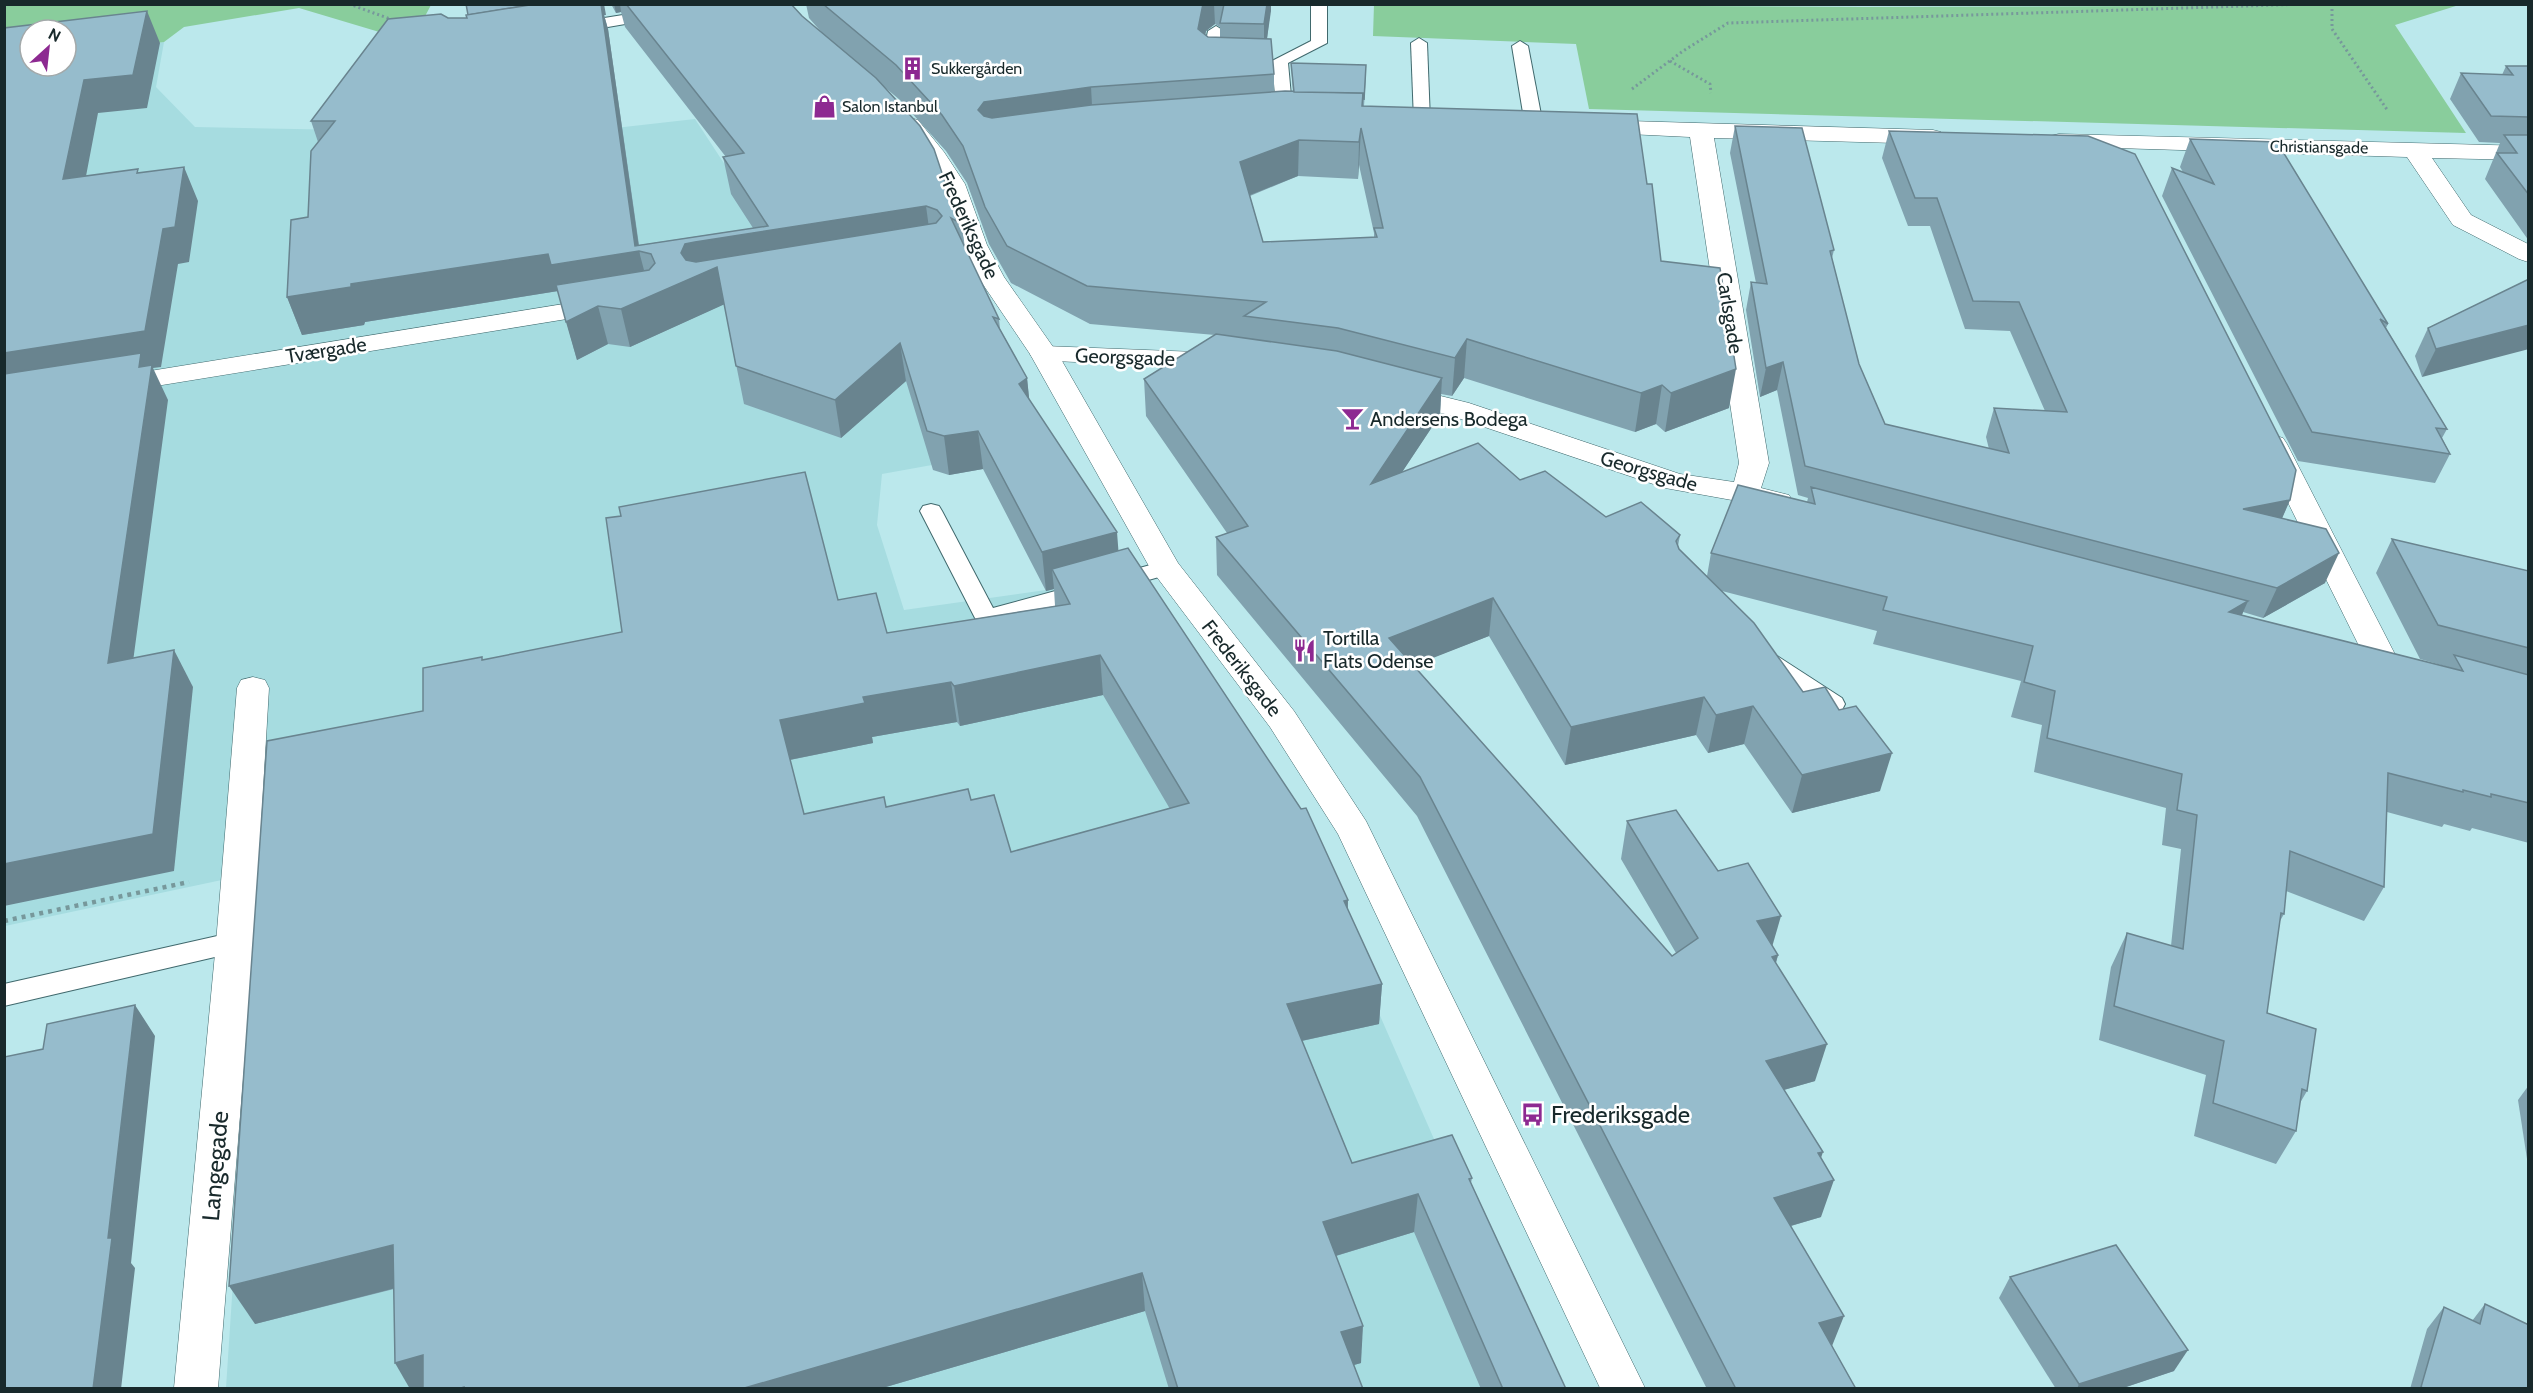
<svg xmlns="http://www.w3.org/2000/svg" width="2533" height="1393" font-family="Cabin,sans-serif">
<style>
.built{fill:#a6dce0}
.green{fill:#89cd9c}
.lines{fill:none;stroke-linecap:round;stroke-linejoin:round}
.lane-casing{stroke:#40696d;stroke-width:2}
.street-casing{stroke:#40696d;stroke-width:1}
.secondary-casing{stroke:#40696d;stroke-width:1}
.path-far1{stroke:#77989b;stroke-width:3;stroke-dasharray:2 3;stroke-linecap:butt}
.path{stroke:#77989b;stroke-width:4.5;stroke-dasharray:4 5;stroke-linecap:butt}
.lane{fill:#fff;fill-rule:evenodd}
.street{fill:#fff;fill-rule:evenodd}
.secondary{fill:#fff;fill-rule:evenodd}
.wall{fill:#81a2af;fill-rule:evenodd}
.shaded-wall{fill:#69848f}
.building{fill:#96bccc;stroke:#69848f;stroke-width:1.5;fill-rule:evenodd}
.labels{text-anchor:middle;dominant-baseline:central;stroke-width:5;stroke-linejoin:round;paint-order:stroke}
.far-poi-label{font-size:16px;fill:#18292b;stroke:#fff;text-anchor:start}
.far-street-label{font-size:16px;fill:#18292b;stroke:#fff}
.street-label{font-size:20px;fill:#18292b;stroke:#fff}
.poi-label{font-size:20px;fill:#18292b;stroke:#fff;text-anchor:start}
.near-poi-label{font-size:24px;fill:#18292b;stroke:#fff;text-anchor:start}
.near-street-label{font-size:24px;fill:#18292b;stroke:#fff}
</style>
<rect width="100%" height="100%" fill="#bbe8ec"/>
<path class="built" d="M164,42L156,87L195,127L562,134L695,119L786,258L1048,444L882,474L877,525L904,610L1046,590L1121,570L1304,842L1543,1388H226L260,872L5,926L4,62L30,66H66V54Z"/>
<g class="green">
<path d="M1374,4L1862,7L2459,5L2395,25L2466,133L1589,109L1576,44L1373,36Z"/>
<path d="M4,5H431L415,35L386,34L299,8L184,27L164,42L66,54V30H30L5,62Z"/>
</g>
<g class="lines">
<defs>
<g id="lane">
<path d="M1311,4H1327V43L1288,63L1293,118L1285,123L1277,118L1272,61L1311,41Z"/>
<path d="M654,10L662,15L660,18L573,33L565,28L573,23Z"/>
<path d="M1216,26L1224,31L1219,65L1209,70L1201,65L1208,31Z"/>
<path d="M1419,38L1427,43L1430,121L1422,126L1414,121L1411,43Z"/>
<path d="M1520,41L1528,46L1543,125L1534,130L1525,125L1512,46Z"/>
<path d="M931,504L939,506L942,511L993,608L1165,561L1173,563L1176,568L1173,573L987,626L979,623L975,618L920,511L923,506Z"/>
<path d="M1766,652L1774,654L1842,698L1845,704L1842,710L1833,712L1824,710L1758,666L1754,660L1758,654Z"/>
<path d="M235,932L245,936L249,943L245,950L4,1006V984Z"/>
</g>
<g id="street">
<path d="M1595,120L1933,130L1941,132L1945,137L1941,142L1933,144L1714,138L1769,463L1761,488L1789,495L1793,502L1789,509L1778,511L1743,502L1665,488L1449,415L1386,399L1382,393L1386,387L1396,385L1469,403L1680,474L1734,482L1739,463L1690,137L1587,132L1583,127L1587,122Z"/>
<path d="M2059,134L2528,146V160L2432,158L2471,215L2528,244V262L2519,259L2453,225L2407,157L2051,146L2047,141L2051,136Z"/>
<path d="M607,297L616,299L620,305L616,311L113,393L103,391L99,385L103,379L113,377Z"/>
<path d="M1044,346L1222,353L1232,355L1236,361L1232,367L1222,369L1034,360L1030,354L1034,348Z"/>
<path d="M2273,435L2283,438L2287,444L2400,664L2395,672L2384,675L2373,672L2368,664L2259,444L2263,438Z"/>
<path d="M253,677L265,680L269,688L254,943L218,1388H174L216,943L237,688L241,680Z"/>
</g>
<path id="secondary" d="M910,118L918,120L944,152L965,184L987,245L1004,277L1058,354L1178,563L1294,711L1366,821L1645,1388H1600L1338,834L1270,727L1150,568L1030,354L978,277L961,245L941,184L898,125L902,120Z"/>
</defs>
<use href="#lane" class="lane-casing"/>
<use href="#street" class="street-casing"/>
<use href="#secondary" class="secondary-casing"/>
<g class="path-far1">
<path d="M349,4L393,20"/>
<path d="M2332,4V29L2388,111"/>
<path d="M1670,61L1710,84L1711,93"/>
<path d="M1632,89L1683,51L1728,23L2306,4"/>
</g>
<path class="path" d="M4,921L189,882"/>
<use href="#lane" class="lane"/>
<use href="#street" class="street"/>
<use href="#secondary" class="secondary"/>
</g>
<g class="wall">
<path d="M611,4H791L802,16L824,35L809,18L806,4H1271L1267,39L1274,74V92H1293L1291,63L1366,76L1364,106L1647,184L1661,261L1729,408L1665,432L1656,424L1635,432L1464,378L1452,396L1441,394L1440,415L1402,472L1520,480L1606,517L1680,535L1678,546L1679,549L1707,576L1711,553L1807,502L1808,498L1798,495L1777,390L1760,397L1746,310L1751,282L1756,283L1730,153L1735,126L1834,250L1832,258L1859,364L1885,424L1989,449L1986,437L1994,408L2045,411L2010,331L1965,329L1930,226H1908L1882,158L1889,131L2290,500L2282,518L2325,583L2263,618L2243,612L2242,615L2447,667H2448L2420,659L2376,573L2392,539L2529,571V843L2472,828L2470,831L2444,824L2442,827L2387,812L2384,887L2364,921L2286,891L2284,914L2280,921L2267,1013L2307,1091L2300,1103L2296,1131L2276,1164L2194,1136L2206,1075L2099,1040L2111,967L2127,933L2171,946L2181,849L2162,845L2166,808L2034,772L2042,725L2011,717L2021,681L1873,644L1877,631L1722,591L1803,692L1880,791L1792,813L1744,744L1708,753L1696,735L1565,765L1489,636L1413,665L1672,956L1676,953L1621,859L1627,821L1718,871L1778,955L1776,963L1815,1081L1784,1090L1821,1157V1217L1791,1226L1832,1346L1856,1389H1707L1417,816L1217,575L1216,537L1227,533L1146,416L1144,379L1215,335L1090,324L1011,283L989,244L967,183L946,151L900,100L882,85L962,224L965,249L999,319L1000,329L1027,378L1029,399L1118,550L1348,900V910L1382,984L1379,1024L1302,1041L1352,1163L1472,1178L1471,1183L1566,1389H1481L1414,1232L1336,1256L1361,1363L1354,1365L1363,1389H1169L1145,1311L879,1389H410L394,1289L255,1324L423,711L482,660L838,600L887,633L1055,606L1054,589L1046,591L983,469L949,475L933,470L906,381L841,438L744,404L724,304L630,347L608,344L577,360L558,291L365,322L364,325L302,335L287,297L308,217L318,142L311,121L448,18H467L606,15H604L608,29L639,245L753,228L731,194L723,157H726L625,27L621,12L616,13ZM1215,24L1220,27V37H1208L1205,35L1206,31ZM1359,165L1374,233V237L1263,242L1250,196L1298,176L1358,179ZM1103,695L1170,809L1011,852L971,800L804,814L790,760L873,743L872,737L957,722L960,726Z"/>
<path d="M2506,66H2529V241L2485,179L2500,143L2479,142L2450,99L2461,73L2502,75Z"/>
<path d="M2190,139L2388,324L2386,328L2447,429L2442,438L2450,454L2435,483L2298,461L2162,196L2172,168L2183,172L2180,167Z"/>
<path d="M2529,279L2422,377L2415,356L2428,328Z"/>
<path d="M2529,1085V1172L2518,1100Z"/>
<path d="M2010,1277L2174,1371L2120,1389H2056L1999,1298Z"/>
<path d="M2485,1304L2529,1389H2410L2427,1329L2444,1307L2472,1321Z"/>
</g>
<g class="shaded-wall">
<path d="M538,4H604L606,15H604L608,29L640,255L649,289L558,291L365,322L364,325L302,335L287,297L351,284L548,254L637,252Z"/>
<path d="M614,4H620L621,12L616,13Z"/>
<path d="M1203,4H1214L1215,24L1206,31L1199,65L1198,29Z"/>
<path d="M1267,4H1271V11L1264,59V24Z"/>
<path d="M147,11L160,43L147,108L98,113L79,213L63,179L84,80Z"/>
<path d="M1091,87L1093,123L987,138L978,110L984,102Z"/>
<path d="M1361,128L1359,165L1358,179L1359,142Z"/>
<path d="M1299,140L1298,176L1240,199V162Z"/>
<path d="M184,167L198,201L189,262L178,264L161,367L153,368L168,400L128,699L108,663L4,392V353L163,229Z"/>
<path d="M926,206L931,243L725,304L630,347L621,309L681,253L685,244L695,242Z"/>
<path d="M598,306L608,344L577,360L566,322Z"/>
<path d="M2529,325V349L2422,377L2436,349Z"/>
<path d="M1467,339L1464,378L1452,396L1455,358Z"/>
<path d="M900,343L906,381L841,438L835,400Z"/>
<path d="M1783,362L1777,390L1760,397L1766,368Z"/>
<path d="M1736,369L1729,408L1665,432L1671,393Z"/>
<path d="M1027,378L1031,416L1019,384Z"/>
<path d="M1442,378L1440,415L1369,522L1371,484Z"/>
<path d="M1662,385L1656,424L1635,432L1641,393Z"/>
<path d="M978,431L983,469L949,475L944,436Z"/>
<path d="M2290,500L2277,530L2243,509Z"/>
<path d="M1117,532L1120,571L1052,569L1054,589L1046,591L1042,552Z"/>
<path d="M2339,553L2325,583L2263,618L2277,588Z"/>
<path d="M1493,598L1489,636L1387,676L1389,638Z"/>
<path d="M2248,601L2233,635L2229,612Z"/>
<path d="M174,650L193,687L174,871L4,906V864Z"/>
<path d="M1100,655L1103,695L960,726L954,686Z"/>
<path d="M951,682L957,722L872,737L873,743L789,760L780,720L863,697Z"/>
<path d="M1704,697L1696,735L1565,765L1571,727Z"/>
<path d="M1753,706L1744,744L1708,753L1716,715Z"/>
<path d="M1892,753L1880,791L1792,813L1802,775Z"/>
<path d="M1348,900L1346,940L1344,901Z"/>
<path d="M1781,916L1770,954L1757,921Z"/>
<path d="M1778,955L1767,993L1772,957Z"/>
<path d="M1382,984L1379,1024L1287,1044V1004Z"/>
<path d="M135,1005L155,1036L131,1263L135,1268L121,1389H93L108,1238Z"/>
<path d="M1827,1044L1815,1081L1755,1098L1766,1061Z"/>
<path d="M1823,1152L1811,1187L1834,1180L1821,1217L1763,1234L1774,1198L1818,1153Z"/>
<path d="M1418,1194L1414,1232L1322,1260L1323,1222Z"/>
<path d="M393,1245L415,1283L255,1324L229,1286Z"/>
<path d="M1142,1273L1145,1311L879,1389H741Z"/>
<path d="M1844,1316L1830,1351L1819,1323Z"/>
<path d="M1363,1326L1361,1363L1339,1369L1341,1332Z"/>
<path d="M2188,1350L2174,1371L2120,1389H2077L2079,1384Z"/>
<path d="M423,1355L442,1389H410L395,1363Z"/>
</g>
<g class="building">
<path d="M466,4H536L468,15Z"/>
<path d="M536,4H601L635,246L768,226L723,157L744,153L626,4H791L802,16L876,78L920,126L934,149L954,209L962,224L951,218L999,319L993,317L1027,378L1019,384L1117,532L1042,552L978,431L944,436L927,431L900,343L835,400L736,366L717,267L621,309L598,306L566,322L556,285L649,270L655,263L651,254L639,251L551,265L548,254L351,284V287L287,297L291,220L308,217L311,151L335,121H311L388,19L441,14L448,18H467L466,15ZM926,206L937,210L942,216L936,223L696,262L686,260L681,253L685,244L695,242Z"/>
<path d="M823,4H1203L1198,29L1208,37L1271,39L1274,74L1091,87L984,102L978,110L984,116L992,118L1091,105L1285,91L1363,93L1362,106L1637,114L1647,184H1652L1661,261L1720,268L1736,369L1671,393L1662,385L1641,393L1467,339L1455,358L1338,328L1244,316L1266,302L1087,286L1007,246L985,207L963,146L942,115L896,65ZM1361,128L1383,228H1374L1377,237L1263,242L1240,162L1299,140L1359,142Z"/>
<path d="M1224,4H1267L1264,24L1220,23Z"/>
<path d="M147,11L133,75L84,80L63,179L138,169L137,173L184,167L175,227L163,229L145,331L4,353V28ZM30,30H66V66H30Z"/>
<path d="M1291,63L1366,65L1364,100L1363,93L1294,92Z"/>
<path d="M2506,66H2529V117L2491,116L2461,73L2513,75Z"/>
<path d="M1735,126L1802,128L1834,250L1830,251L1859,364L1885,424L2009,453L1994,408L2067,412L2019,302L1973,301L1937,198H1915L1889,131L2088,136L2135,154L2296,470L2290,500L2243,509L2326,529L2339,553L2277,588L1805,466L1783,362L1766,368L1751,282L1767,284Z"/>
<path d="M2504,135H2529V195L2497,153H2517Z"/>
<path d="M2190,139L2277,142L2388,324L2380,319L2447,429L2436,428L2450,454L2312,432L2172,168L2214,184Z"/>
<path d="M2529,279V325L2436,349L2428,328Z"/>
<path d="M1216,334L1337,351L1442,378L1371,484L1478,443L1520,480L1545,471L1606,517L1641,502L1680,535L1676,541L1679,549L1754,623L1803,692L1825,687L1839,710L1856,706L1892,753L1802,775L1753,706L1716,715L1704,697L1571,727L1493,598L1389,638L1672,956L1698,938L1627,821L1676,810L1718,871L1748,863L1781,916L1757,921L1778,955L1772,957L1827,1044L1766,1061L1823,1152L1818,1153L1834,1180L1774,1198L1844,1316L1819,1323L1856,1389H1736L1420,777L1216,537L1248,526L1144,379Z"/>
<path d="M141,353L139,367L152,365L108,663L174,650L153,834L4,864V374Z"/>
<path d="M805,472L838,600L876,593L887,633L1070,604L1052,569L1128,548L1301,809L1306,808L1348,900L1344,901L1382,984L1287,1004L1352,1163L1452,1135L1472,1178L1469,1179L1566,1389H1503L1418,1194L1323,1222L1363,1326L1341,1332L1363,1389H1178L1142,1273L741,1389H464V1387L458,1389H423V1355L395,1363L393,1245L229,1286L267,741L423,711V668L482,657V660L622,632L606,518L621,516L619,507ZM1100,655L1189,803L1011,852L994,795L971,800L968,789L886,807L884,797L804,814L780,720L865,703L863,697L951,682L954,686Z"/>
<path d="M1738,485L1815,504L1811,487L2248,601L2229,612L2463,671L2454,655L2529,675V803L2491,794V797L2463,790V792L2388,773L2384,887L2290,851L2284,914L2281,913L2267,1013L2316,1029L2307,1091L2302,1089L2296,1131L2213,1103L2224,1041L2114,1006L2127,933L2183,949L2197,815L2177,810L2182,774L2047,738L2055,691L2024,682L2033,646L1883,610L1887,597L1711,553Z"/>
<path d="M2392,539L2529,571V648L2438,625Z"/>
<path d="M135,1005L108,1238H112L93,1389H4V1057L43,1049L47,1024Z"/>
<path d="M2116,1245L2188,1350L2079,1384L2010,1277Z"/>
<path d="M2485,1304L2529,1325V1389H2425L2421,1387L2444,1307L2480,1324Z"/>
</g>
<defs>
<symbol id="building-bare" viewBox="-9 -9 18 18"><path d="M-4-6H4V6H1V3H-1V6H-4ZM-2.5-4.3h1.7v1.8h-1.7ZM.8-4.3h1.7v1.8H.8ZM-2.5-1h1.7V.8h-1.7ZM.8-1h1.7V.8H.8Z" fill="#8d2991" stroke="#fff" stroke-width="2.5" paint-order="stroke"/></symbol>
<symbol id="shop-bare" viewBox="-9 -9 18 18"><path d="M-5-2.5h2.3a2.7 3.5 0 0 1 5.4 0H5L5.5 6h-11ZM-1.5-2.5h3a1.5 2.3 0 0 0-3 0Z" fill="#8d2991" stroke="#fff" stroke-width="2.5" paint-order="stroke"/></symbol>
<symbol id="bar-bare" viewBox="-9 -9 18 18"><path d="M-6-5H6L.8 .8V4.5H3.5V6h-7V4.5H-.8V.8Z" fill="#8d2991" stroke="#fff" stroke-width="2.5" paint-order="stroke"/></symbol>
<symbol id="restaurant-bare" viewBox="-9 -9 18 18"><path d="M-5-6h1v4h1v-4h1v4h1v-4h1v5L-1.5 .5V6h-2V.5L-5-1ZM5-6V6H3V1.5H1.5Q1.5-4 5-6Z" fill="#8d2991" stroke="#fff" stroke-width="2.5" paint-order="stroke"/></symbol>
<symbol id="bus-bare" viewBox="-9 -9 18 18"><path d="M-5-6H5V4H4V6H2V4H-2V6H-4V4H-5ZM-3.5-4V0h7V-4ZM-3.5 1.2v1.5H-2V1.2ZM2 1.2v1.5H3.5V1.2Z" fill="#8d2991" stroke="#fff" stroke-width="2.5" paint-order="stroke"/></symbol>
</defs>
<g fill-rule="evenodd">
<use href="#building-bare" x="896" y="52" width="33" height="33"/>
<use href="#shop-bare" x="808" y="90" width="33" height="33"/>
<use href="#bar-bare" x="1336" y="402" width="33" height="33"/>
<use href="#restaurant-bare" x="1288" y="634" width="33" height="33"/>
<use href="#bus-bare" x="1516" y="1098" width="33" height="33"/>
</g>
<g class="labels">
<g class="far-poi-label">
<text x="931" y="68">Sukkergården</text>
<text x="842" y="106">Salon Istanbul</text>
</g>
<g class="far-street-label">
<text transform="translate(2319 147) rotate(1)">Christiansgade</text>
</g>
<g class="street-label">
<text transform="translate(969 225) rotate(65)">Frederiksgade</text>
<text transform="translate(1730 313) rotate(81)">Carlsgade</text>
<text transform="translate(326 350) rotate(-9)">Tværgade</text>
<text transform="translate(1125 357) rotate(2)">Georgsgade</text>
<text transform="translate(1649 471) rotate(16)">Georgsgade</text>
<text transform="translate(1242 668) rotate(52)">Frederiksgade</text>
</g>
<g class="poi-label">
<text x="1370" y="419">Andersens Bodega</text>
<text x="1323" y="638">Tortilla<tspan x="1323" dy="23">Flats Odense</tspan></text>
</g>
<g class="near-poi-label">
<text x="1551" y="1114">Frederiksgade</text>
</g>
<g class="near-street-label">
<text transform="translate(215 1166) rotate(-85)">Langegade</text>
</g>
</g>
<rect width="2533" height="1393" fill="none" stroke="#18292b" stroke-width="12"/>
<g transform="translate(48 48) rotate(27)"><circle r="28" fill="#ffffff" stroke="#a3a9aa" stroke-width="1.5"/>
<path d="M0-4.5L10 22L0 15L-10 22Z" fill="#8d2991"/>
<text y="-9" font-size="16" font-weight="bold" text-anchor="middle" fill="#18292b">N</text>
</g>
</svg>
